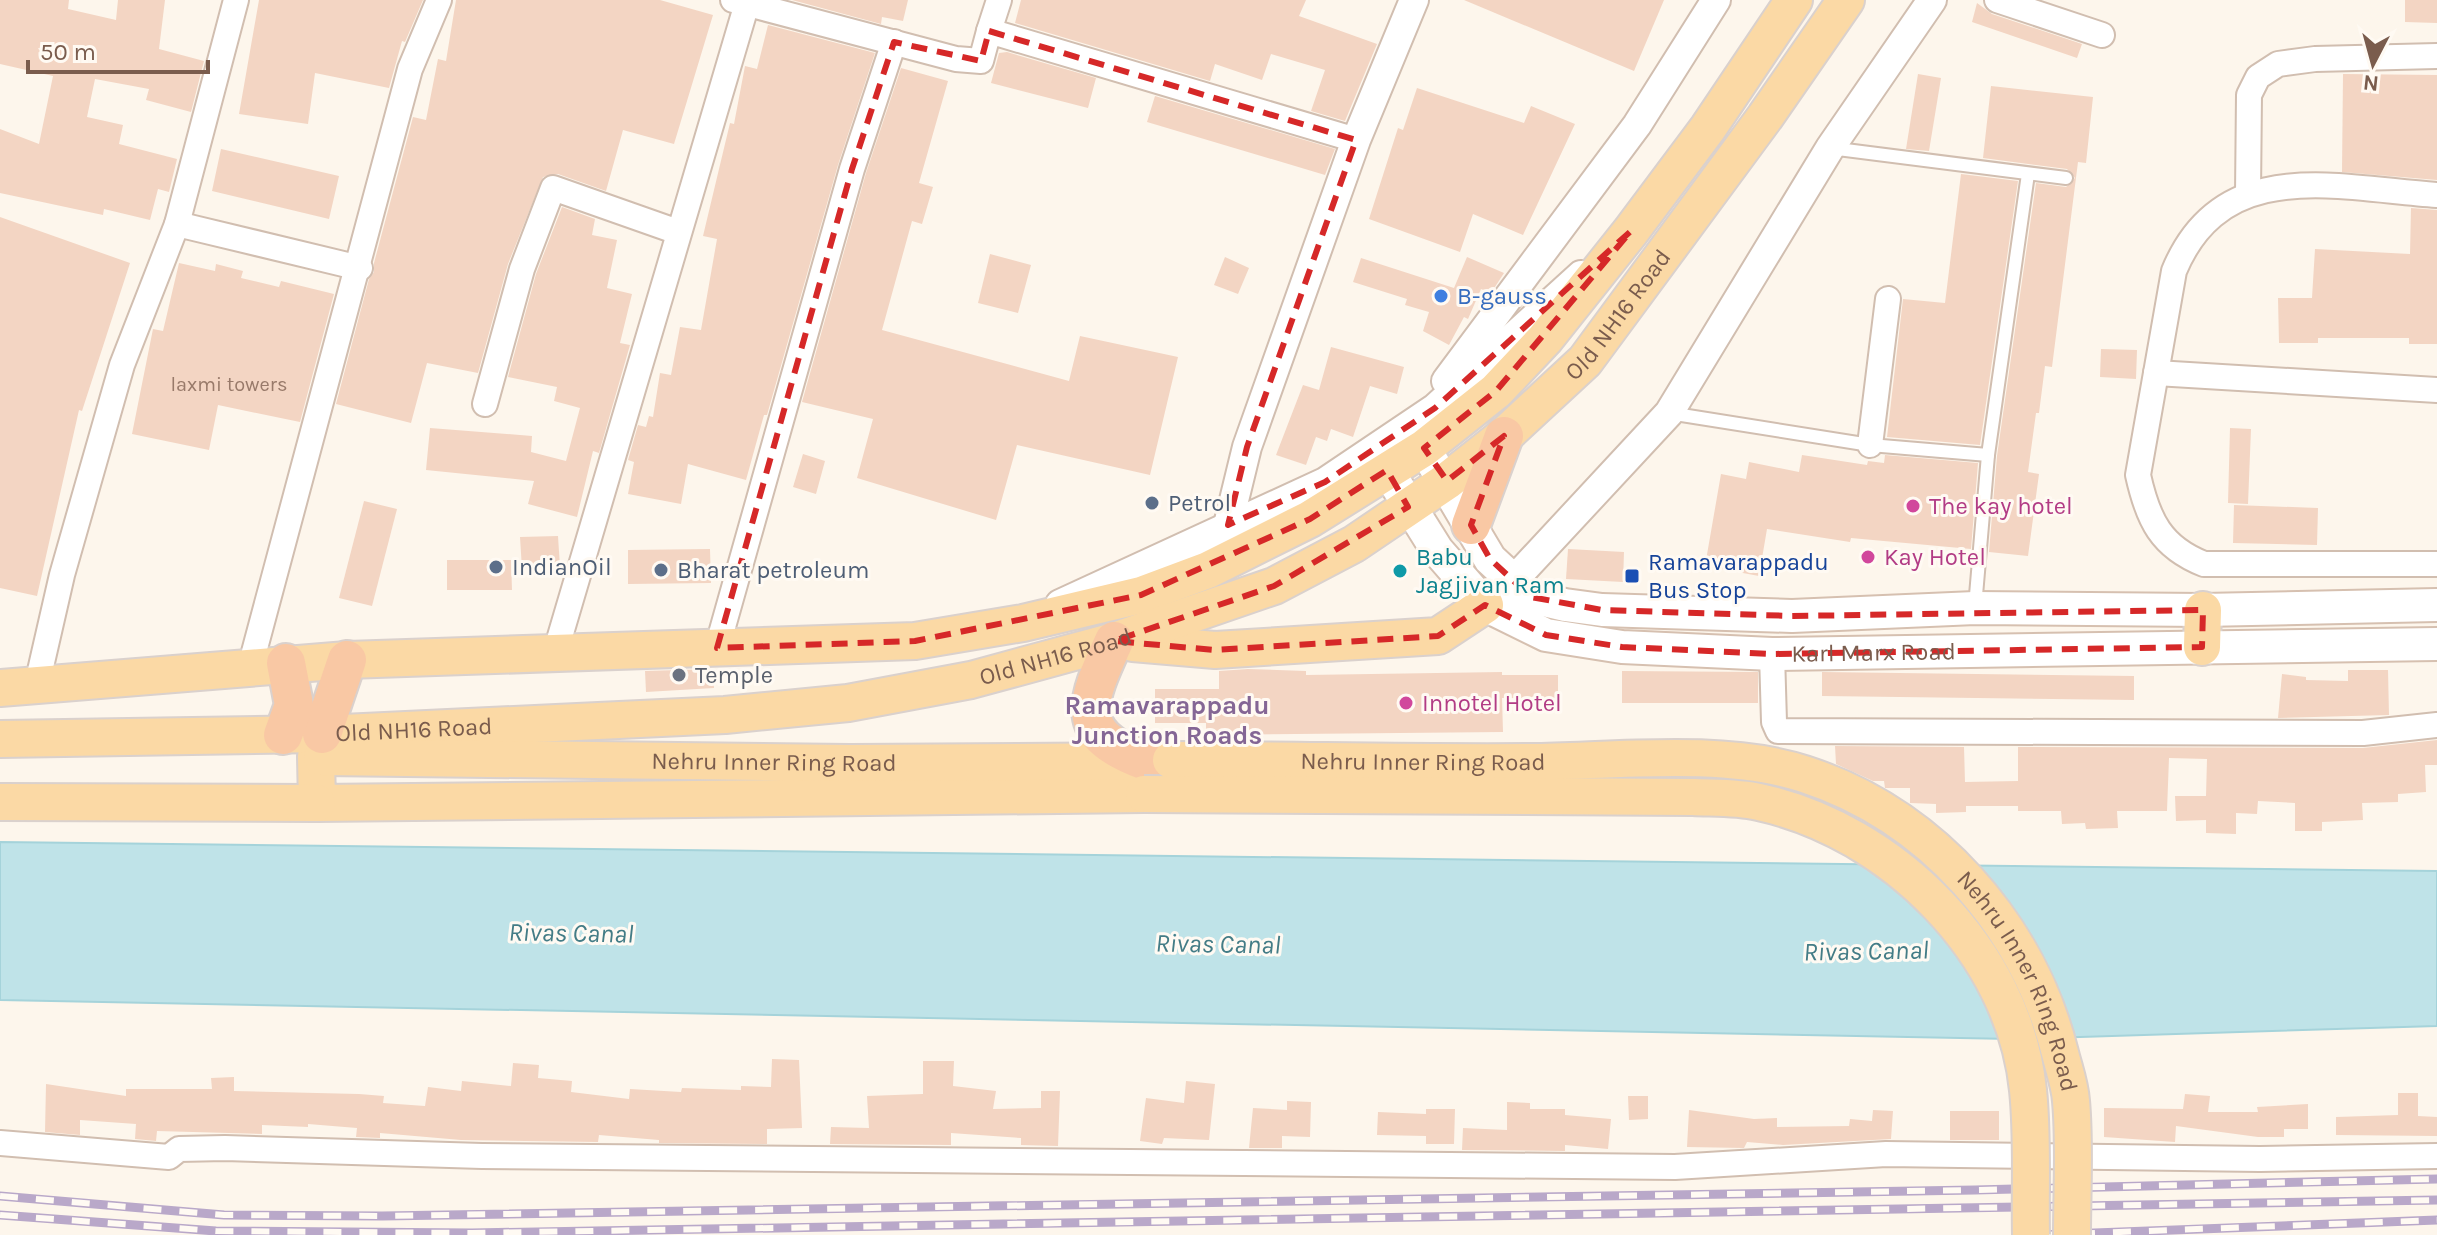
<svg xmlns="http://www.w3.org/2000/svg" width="2437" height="1235" font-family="Karla,sans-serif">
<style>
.water{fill:#bfe3e8;stroke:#a5d3da;stroke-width:2}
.building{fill:#f3d5c3}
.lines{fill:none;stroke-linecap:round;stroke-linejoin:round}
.service-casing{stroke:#d1beb0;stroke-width:16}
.minor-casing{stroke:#d1beb0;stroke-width:28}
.tertiary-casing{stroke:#d1beb0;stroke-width:32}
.secondary-casing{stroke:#d6c0b0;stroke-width:36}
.primary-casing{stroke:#dad1cd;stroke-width:40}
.trunk-casing{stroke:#dad1cd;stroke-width:42}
.service{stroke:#fff;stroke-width:12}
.minor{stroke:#fff;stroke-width:24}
.tertiary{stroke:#fff;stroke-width:28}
.secondary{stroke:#fff;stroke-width:32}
.primary{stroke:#fbd9a5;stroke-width:36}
.trunk{stroke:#f9c8a4;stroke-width:38}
.rail-casing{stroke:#b9a8c9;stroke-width:9}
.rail{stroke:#fffaf3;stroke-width:6;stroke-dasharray:18;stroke-linecap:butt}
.primary-bridge-casing{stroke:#dad1cd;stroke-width:40;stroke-linecap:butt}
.primary-bridge{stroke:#fbd9a5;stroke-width:36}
.marked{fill:none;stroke:#d62828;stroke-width:6;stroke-dasharray:16 10;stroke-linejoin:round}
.shop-dot{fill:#3f7fe0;stroke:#fffaf3;stroke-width:3}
.service-dot{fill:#5c6f8a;stroke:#fffaf3;stroke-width:3}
.hotel-dot{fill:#d1479c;stroke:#fffaf3;stroke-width:3}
.culture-dot{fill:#0f9aa8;stroke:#fffaf3;stroke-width:3}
.transit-dot{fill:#1a4fb4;stroke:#fffaf3;stroke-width:3}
.worship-dot{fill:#6b7280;stroke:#fffaf3;stroke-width:3}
.labels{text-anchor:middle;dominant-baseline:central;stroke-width:6;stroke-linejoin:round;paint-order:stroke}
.number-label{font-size:20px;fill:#987a6a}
.shop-label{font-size:24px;fill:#366cbe;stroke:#fffaf3;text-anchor:start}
.street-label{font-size:24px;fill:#7a5c4d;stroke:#fffaf3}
.service-label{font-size:24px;fill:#4e5e75;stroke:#fffaf3;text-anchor:start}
.hotel-label{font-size:24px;fill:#b23c85;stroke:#fffaf3;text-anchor:start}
.culture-label{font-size:24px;fill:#0d838f;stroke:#fffaf3;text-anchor:start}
.transit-label{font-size:24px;fill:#164399;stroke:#fffaf3;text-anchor:start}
.worship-label{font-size:24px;fill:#5b616d;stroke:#fffaf3;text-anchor:start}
.neighbourhood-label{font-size:26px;font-weight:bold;fill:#846695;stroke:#fffaf3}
.water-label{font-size:26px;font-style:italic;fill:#437c86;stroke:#fffaf3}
</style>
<rect width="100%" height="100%" fill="#fdf6ec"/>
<path class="water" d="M0,842L2437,871V1026L2012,1039L0,1000Z"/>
<g class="building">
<path d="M0,0H69L68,9L116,20L118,0H165L159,49L204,61L191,112L146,100L149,89L95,79L87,117L123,125L119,144L177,159L169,192L158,189L150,220L104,209L103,215L0,193V129L39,144L53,76L0,64Z"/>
<path d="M259,0H423L405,42L402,41L389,88L315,73L308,124L239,114Z"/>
<path d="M456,0H660L713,15L674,144L623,130L606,191L558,174L543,177L508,264L478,373L427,363L411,423L336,404L369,279L374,272V263L413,117L426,120L438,59L446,61Z"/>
<path d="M792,0H908L903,21L882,17L881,24Z"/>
<path d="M1021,0H1306L1299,16L1377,44L1345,121L1311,111L1325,70L1271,54L1262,80L1215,64L1210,81L1015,23Z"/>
<path d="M1464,0H1664L1634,71Z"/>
<path d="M2405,0H2437V23L2405,22Z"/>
<path d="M1977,3L1992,14L2082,44L2077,58L1972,22Z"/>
<path d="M768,25L875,53L838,165L767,415H764L746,480L688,464L681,504L628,494L634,462L628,460L638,425L646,427L649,416L653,417L660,373L671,375L680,327L701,330L717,239L703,236L730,123L734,124L745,66L757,69Z"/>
<path d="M1007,52L1096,78L1088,108L991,83L999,53Z"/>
<path d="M901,68L948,81L919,183L933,187L922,224L912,221L882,330L1069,381L1080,336L1178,357L1150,475L1017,445L996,520L857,478L873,419L802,402L866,173Z"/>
<path d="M1918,74L1941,78L1929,151L1906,149Z"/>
<path d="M2343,74L2437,75V180L2342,172Z"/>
<path d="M1991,86L2093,97L2086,163L2078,162L2052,367L2045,366L2039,413H2036L2028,472L2039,474L2028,556L1989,552L1997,456L2036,183L2066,187L2075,178L2067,169L1983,158Z"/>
<path d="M1417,88L1524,123L1531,106L1575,124L1523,235L1473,214L1460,252L1369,219L1398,128L1403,130Z"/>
<path d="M1155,96L1335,149L1325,175L1147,122Z"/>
<path d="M221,149L339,176L329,219L212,191Z"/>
<path d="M1961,174L2018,181L1980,445L1887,437L1903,299L1945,303Z"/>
<path d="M562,207L595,219L592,235L617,240L607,288L632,294L620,343L630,345L599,453L593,451L577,517L528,504L534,481L426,470L430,428L532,436L531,452L566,461L580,408L554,401L557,387L508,377L536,274Z"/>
<path d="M2411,208L2437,210V344H2409V338H2318V343H2279L2278,298H2312L2315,249L2410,254Z"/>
<path d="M0,217L130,263L82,411L79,410L37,596L0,588Z"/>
<path d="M990,254L1031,265L1018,313L978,303Z"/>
<path d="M1225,257L1249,268L1238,294L1214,285Z"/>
<path d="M1467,257L1504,273L1491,293L1481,289L1468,319L1464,317L1449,345L1423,331L1429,312L1405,305L1407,299L1353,282L1361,258L1454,288Z"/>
<path d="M179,263L215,271L216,264L243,271L241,278L279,287L281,281L334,294L300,422L218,405L209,450L132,434L153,329L163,331Z"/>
<path d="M1331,347L1404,367L1397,394L1370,386L1353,437L1331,429L1327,441L1316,437L1306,465L1276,455L1303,385L1319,390Z"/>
<path d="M2101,349L2137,350L2136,379L2100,377Z"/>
<path d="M2230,428L2251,429L2248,504L2228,503Z"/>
<path d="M803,454L825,461L816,494L793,487Z"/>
<path d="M1802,455L1867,465L1868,461L1884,463L1885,455L1978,463L1971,549L1851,538L1850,542L1767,529L1759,576L1705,566L1721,474L1746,479L1749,462L1799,472Z"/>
<path d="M364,501L397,509L372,606L339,598Z"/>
<path d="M2234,505L2318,508L2317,545L2233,543Z"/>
<path d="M558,536L560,567L522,569L520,537Z"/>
<path d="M710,549L711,583L628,584V550Z"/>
<path d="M1568,549L1624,552L1623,582L1566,579Z"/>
<path d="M447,560H511L512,590H447Z"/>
<path d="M713,669L714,688L646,692L645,671Z"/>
<path d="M1248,669L1306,671V675L1502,672V675H1558V698H1502L1503,732L1206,735V723H1155V689H1219V671Z"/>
<path d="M2348,670H2388L2389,715L2278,718L2282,674L2306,677V680L2348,681Z"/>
<path d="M1622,671L1758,672V703H1622Z"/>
<path d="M1822,672L2134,676V700L1822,696Z"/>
<path d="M2437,740V765H2425L2426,792L2398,794V802L2362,803L2363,820L2322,822V831H2295V803L2258,801L2257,814L2236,813V834L2206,833V820L2176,821L2175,796H2206L2207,759L2169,758L2167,811H2117L2118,828L2086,829L2085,823L2062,824L2061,811H2018V806H1966V812L1936,813V804L1910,803V788H1885L1884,781H1873L1836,764L1835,746L1964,747L1965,782L2018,781V747L2363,748Z"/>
<path d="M772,1059L799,1060L802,1128L767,1129V1144L659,1143V1140L599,1135L598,1142L461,1140L380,1133V1138L356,1137L357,1128L308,1124V1127L262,1125V1134L157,1131L156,1141L135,1139L136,1124L80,1120V1135L45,1132L46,1084L126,1096V1089H212L211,1078L234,1077V1091L359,1094L384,1096L383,1103L425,1106L428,1087L461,1091L462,1081L511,1086L513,1063L539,1065L538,1078L572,1081L571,1092L629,1099L630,1089L681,1092L682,1088L741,1090V1086L771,1087Z"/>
<path d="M923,1061H954L953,1086L996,1091L993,1109L1041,1108V1091H1060L1058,1146L1021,1145V1138L951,1133V1145L830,1144L831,1127L869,1128L867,1096L923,1094Z"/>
<path d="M1186,1081L1215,1084L1209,1140L1164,1138L1162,1144L1140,1141L1146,1098L1184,1103Z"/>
<path d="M2398,1093H2418V1116L2437,1117V1136L2336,1135V1117L2398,1115Z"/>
<path d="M2185,1094L2210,1096L2208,1112H2258L2257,1107L2308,1104V1129H2284V1137H2258L2176,1126L2175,1142L2104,1137V1108L2183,1109Z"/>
<path d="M1628,1096H1648V1119L1629,1120Z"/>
<path d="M1287,1101L1311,1102L1310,1137L1282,1136V1148H1249L1253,1108L1287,1110Z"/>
<path d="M1507,1102L1530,1103V1109H1565V1115L1611,1119L1608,1149L1565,1145V1151L1462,1150L1463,1128L1507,1130Z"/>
<path d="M1426,1109H1455L1454,1144H1426V1136L1377,1135L1378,1112L1426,1114Z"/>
<path d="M1689,1110L1754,1119L1777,1118V1127L1849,1126L1850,1119L1872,1121L1873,1110L1893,1111L1891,1139L1783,1145L1747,1142L1744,1148L1687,1147Z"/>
<rect x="1950" y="1111" width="49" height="29"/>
</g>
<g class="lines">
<defs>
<g id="service">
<path d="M1830,148L2066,178"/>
<path d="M1669,413L1870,445L1988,455"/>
<path d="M1975,607L1988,455L2028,174"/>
</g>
<g id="minor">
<path d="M733,0L956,59L981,61L989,31L1356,140"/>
<path d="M1997,0L2102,35"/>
<path d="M989,31L999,0"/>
<path d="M2248,193L2249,95L2258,77L2278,64L2315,59L2437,56"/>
<path d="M2437,195C2336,188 2222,155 2174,271L2138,475C2148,520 2161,547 2204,564H2437"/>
<path d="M177,224L360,268"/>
<path d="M2156,373L2437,390"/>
<path d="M485,404L522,269L553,188L678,232"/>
<path d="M1870,445L1888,299"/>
<path d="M717,648L852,169L894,42"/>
<path d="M556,650L748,0"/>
<path d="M1772,654L1774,722L1778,731L2363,733L2437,725"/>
<path d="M250,667L410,69L439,0"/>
<path d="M37,684L62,575L122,365L177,224L236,0"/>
<path d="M0,1143L169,1157L179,1149L225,1148L482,1156L1675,1167L1886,1154L2260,1159L2437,1156"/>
</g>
<g id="tertiary">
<path d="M1446,381L1637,125L1716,0"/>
<path d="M1228,525L1247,447L1356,140L1414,0"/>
<path d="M1060,604L1325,482L1435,408L1581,275"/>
<path d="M1485,605L1511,583L1669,413L1830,148L1932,0"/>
</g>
<g id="secondary">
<path d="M1424,448L1490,559L1531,597L1565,605L1602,610L1792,616L1975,608L2203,610L2437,605"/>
<path id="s1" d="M1387,470L1437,550L1485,605L1546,635L1622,647L1772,654L2437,644"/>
</g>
<g id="primary">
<path d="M1133,643L1215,650L1438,636L1485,605"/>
<path d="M2202,647L2203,610"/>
<path d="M0,688L347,660L915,641L1023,623L1141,595L1208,570L1310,519L1424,448L1496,391L1545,339L1631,231L1708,128L1794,0"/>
<path d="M322,734L316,757L317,803L1144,794"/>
<path id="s2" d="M0,739L322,734L725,715L848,703L971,680L1114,641L1274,586L1354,544L1447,481L1504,436L1585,361L1765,117L1846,0"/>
<path id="s3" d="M322,757L850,763L1155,761"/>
<path d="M0,802L317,803"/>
</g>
<g id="trunk">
<path d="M1471,525L1504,436"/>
<path d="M1114,641C1086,702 1071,734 1146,761"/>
<path d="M322,734L347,660"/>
<path d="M283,735L294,705L286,663"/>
</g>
</defs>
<use href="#service" class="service-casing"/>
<use href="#minor" class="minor-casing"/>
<use href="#tertiary" class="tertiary-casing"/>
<use href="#secondary" class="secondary-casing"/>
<use href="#primary" class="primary-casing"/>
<use href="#trunk" class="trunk-casing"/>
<use href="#service" class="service"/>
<use href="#minor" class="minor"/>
<use href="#tertiary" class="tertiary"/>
<use href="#secondary" class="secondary"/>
<use href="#primary" class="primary"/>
<use href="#trunk" class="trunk"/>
<defs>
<g id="rail">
<path d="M0,1196L224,1215L382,1216L1975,1190L2437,1179"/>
<path d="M0,1215L216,1231L472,1233L2437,1200"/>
<path d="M2041,1235L2437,1220"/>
</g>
</defs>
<use href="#rail" class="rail-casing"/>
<use href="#rail" class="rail"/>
<defs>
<g id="primary-bridge">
<path id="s4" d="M1171,760C1291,760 1411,763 1531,762C1613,761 1725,748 1804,774C1931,815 2028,925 2060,1053C2064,1069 2070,1085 2071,1101C2075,1145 2072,1191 2072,1235"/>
<path d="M1144,794L1693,797C1714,798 1738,797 1759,802C1892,831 2014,951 2028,1090C2033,1137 2030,1187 2031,1235"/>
</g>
</defs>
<use href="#primary-bridge" class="primary-bridge-casing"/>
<use href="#primary-bridge" class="primary-bridge"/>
</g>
<path class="marked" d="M989,31L1356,140L1247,447L1228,525L1325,482L1435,408L1631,231L1496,391L1424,448L1447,481L1504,436L1471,525L1490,559L1531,597L1602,610L1792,616L2203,610L2202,647L1772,654L1622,647L1546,635L1485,605L1438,636L1215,650L1114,641L1274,586L1408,507L1387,470L1310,519L1141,595L915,641L717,648L852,169L894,42L981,61Z"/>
<circle class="shop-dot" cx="1441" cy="296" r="8"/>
<g class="service-dot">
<circle cx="1152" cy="503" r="8"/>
<circle cx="496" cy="567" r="8"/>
<circle cx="661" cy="570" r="8"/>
</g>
<g class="hotel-dot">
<circle cx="1913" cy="506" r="8"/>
<circle cx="1868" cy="557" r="8"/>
<circle cx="1406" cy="703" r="8"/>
</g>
<circle class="culture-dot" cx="1400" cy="571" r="8"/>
<rect class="transit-dot" x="1624" y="568" width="16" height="16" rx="4"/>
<circle class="worship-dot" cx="679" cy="675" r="8"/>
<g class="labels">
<g class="number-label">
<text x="229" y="384">laxmi towers</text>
</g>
<g class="shop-label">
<text x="1457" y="296">B-gauss</text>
</g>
<g class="street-label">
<text stroke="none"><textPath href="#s2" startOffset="1734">Old NH16 Road</textPath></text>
<text stroke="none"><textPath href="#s1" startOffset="564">Karl Marx Road</textPath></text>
<text stroke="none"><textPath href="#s2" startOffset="1062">Old NH16 Road</textPath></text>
<text stroke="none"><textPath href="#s2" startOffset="414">Old NH16 Road</textPath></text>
<text stroke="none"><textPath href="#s3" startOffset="452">Nehru Inner Ring Road</textPath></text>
<text stroke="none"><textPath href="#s4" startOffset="252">Nehru Inner Ring Road</textPath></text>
<text stroke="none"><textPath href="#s4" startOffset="946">Nehru Inner Ring Road</textPath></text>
</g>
<g class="service-label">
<text x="1168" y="503">Petrol</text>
<text x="512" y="567">IndianOil</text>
<text x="677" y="570">Bharat petroleum</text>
</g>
<g class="hotel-label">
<text x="1929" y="506">The kay hotel</text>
<text x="1884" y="557">Kay Hotel</text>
<text x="1422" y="703">Innotel Hotel</text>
</g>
<g class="culture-label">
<text x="1416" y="557">Babu<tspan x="1416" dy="28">Jagjivan Ram</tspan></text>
</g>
<g class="transit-label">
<text x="1648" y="562">Ramavarappadu<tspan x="1648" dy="28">Bus Stop</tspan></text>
</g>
<g class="worship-label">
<text x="695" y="675">Temple</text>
</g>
<g class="neighbourhood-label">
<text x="1167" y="705">Ramavarappadu<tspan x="1167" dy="30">Junction Roads</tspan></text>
</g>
<g class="water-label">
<text transform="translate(571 933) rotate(1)">Rivas Canal</text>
<text transform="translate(1218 944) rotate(1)">Rivas Canal</text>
<text transform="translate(1866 951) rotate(-1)">Rivas Canal</text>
</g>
</g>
<g transform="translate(2373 64) rotate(186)" stroke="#fffaf3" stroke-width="6" paint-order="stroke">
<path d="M0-6L14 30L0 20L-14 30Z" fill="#7a5c4d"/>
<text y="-12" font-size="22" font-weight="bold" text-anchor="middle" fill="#7a5c4d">N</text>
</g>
<path d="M28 60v12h180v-12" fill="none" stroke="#7a5c4d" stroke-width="4"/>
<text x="40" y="60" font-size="24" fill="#7a5c4d" stroke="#fffaf3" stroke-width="6" paint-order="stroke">50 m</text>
</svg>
